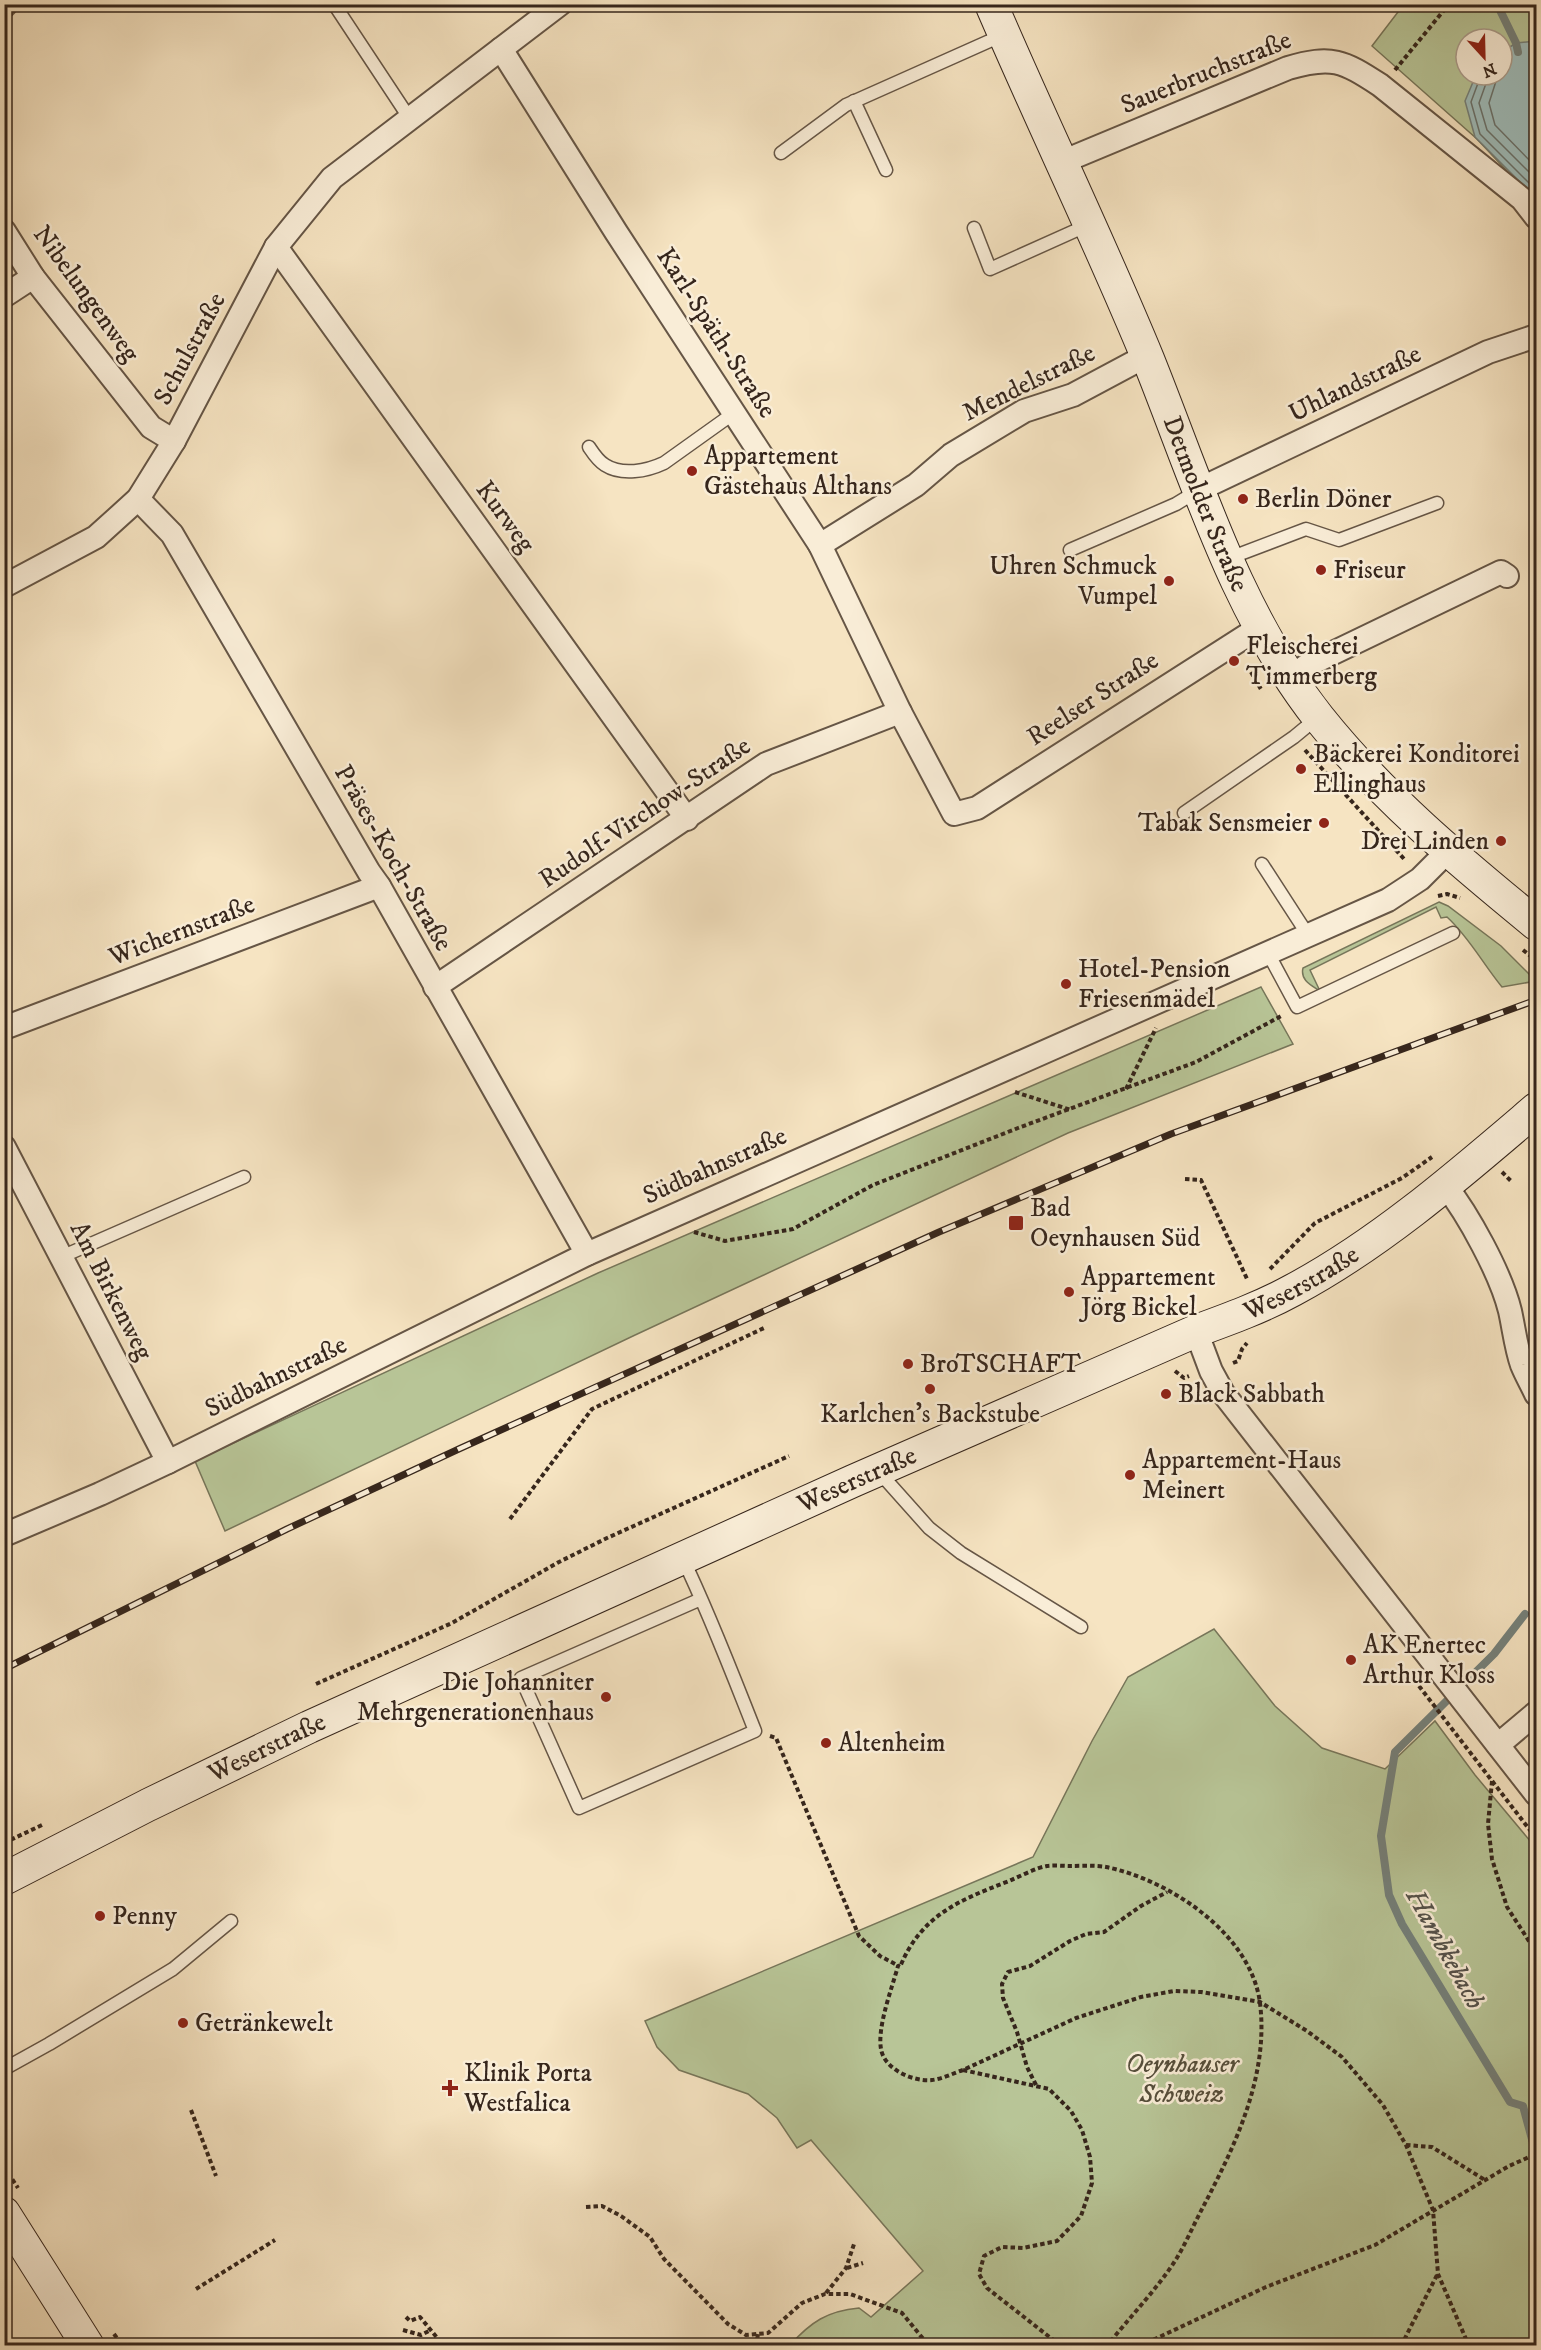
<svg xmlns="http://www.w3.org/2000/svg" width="1541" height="2350" font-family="'IM FELL DW Pica',serif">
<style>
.green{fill:#b8c597;stroke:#77765a;stroke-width:1.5;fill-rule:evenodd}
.water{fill:#9fbdbb;stroke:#75817b;stroke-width:1.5}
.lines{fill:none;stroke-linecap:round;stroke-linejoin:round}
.shore{stroke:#6a726c;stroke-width:1.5}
.stream{stroke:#75817b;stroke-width:8}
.service-casing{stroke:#665646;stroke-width:15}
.minor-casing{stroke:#665646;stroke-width:26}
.secondary-casing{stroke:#36261c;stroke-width:34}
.path{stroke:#36261c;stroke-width:4;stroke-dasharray:4.5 3;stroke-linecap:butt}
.service{stroke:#f9edd7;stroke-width:12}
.minor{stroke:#f9edd7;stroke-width:22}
.secondary{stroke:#f9edd7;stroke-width:32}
.rail-casing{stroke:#36261c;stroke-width:7}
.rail{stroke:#f9edd7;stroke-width:4.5;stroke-dasharray:14;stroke-linecap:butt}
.poi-dot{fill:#8f2418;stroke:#f9edd7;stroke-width:2}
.labels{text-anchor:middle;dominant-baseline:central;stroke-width:5;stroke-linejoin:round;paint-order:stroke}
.street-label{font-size:26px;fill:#36261c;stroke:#f9edd7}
.poi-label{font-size:26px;fill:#36261c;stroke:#f9edd7;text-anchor:start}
.park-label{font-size:26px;font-style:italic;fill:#564e3b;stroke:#f9edd7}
.water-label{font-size:27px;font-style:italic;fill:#56534c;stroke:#f9edd7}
</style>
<rect width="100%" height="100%" fill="#f6e4c2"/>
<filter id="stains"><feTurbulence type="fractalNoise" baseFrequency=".00333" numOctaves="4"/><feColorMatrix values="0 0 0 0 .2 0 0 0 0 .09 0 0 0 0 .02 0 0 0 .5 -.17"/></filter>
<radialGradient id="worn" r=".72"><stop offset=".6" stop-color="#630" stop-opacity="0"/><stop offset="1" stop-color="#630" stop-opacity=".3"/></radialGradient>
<g class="green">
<path d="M1393,5H1536V202L1477,139L1372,46L1398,12ZM1466,39H1502V75H1466Z"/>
<path d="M1439,902L1448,906L1501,946L1536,981L1502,987C1483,964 1469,937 1447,917L1441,918L1436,907L1310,970L1320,991C1311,985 1300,980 1303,968Z"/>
<path d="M1261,987L1293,1044L1068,1133L633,1336L225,1531L195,1461L598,1273Z"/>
<path d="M1214,1629L1275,1706L1322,1748L1385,1769L1435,1721L1475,1775L1536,1848V2345H790C811,2322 827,2311 859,2308L871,2317L923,2271L811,2140L797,2148L777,2118L748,2094L679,2070L657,2047L645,2021L1033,1857L1092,1741L1128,1677Z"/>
</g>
<path class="water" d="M1536,41V198L1475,137L1465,101L1476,75H1502V52L1516,43Z"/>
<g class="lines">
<g class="shore">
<path d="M1481,75L1471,102L1480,134L1536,190"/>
<path d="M1489,75L1479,103L1487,130L1536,179"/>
<path d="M1498,75L1489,103L1495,125L1536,167"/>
</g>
<g class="stream">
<path d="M1497,4L1516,43L1518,52"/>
<path d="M1525,1614L1494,1654L1395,1752L1381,1836L1389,1895L1402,1924L1510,2102L1523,2106L1536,2154"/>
</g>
<defs>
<g id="service">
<path d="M334,4L410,119"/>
<path d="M854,101L886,170"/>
<path d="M781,153L846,105L1003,35"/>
<path d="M974,228L990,269L1088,225"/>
<path d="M589,447C593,453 598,461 605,465C622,476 647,471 664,463L734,413"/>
<path d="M1070,550L1176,504L1199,490"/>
<path d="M1227,559L1306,529L1339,540L1437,503"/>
<path d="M1184,813L1294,737L1317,718"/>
<path d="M1262,864L1308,935"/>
<path d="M1268,953L1297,1007L1453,933"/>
<path d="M61,1257L244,1177"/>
<path d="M879,1472L929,1528L961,1553L1081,1627"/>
<path d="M683,1559C710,1615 732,1673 755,1731L579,1808L521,1678L701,1599"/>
<path d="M4,2069L49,2044L173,1969L231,1921"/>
</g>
<g id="minor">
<path d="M4,6L6,4"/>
<path d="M501,49L616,232L820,545L900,712L954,814L977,808L1260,627"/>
<path d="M1062,162L1288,68C1332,55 1343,61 1380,85L1522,199L1536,217"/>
<path d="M4,231L33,277L151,427L174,441"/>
<path d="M276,247L687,819"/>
<path d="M4,296L33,277"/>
<path d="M1200,489L1488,352L1536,336"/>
<path d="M138,499L172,534L369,872L379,886L587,1254"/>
<path d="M820,545L916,485L951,455L1024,411L1073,395L1146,356"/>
<path d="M4,586L96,537L138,499L174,441L276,247L332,178L560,4"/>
<path d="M1290,677L1306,666L1501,572L1507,576"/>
<path d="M435,987L766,764L900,712"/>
<path d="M4,1028L379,886"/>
<path d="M4,1147L168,1462"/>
<path d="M1445,1185C1468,1214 1501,1274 1510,1311C1514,1329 1516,1348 1522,1365C1526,1375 1532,1385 1536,1394"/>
<path d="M1196,1331L1211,1371L1223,1393L1536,1794"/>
<path d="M4,1535L100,1494L168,1462L587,1254L1388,900L1420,879L1447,852"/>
<path d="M1498,1745L1536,1713"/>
</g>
<g id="secondary">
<path id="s1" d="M991,4C1042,123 1099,240 1148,359C1197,481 1236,613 1319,718C1382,797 1459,861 1536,924"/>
<path id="s2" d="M4,1879L148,1805L309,1727L853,1481L1196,1331C1229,1319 1262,1307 1293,1290C1381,1243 1461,1173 1536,1109"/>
<path d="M4,2213L88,2346"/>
</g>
</defs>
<use href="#service" class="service-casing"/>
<use href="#minor" class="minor-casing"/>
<use href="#secondary" class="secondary-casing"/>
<g class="path">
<path d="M1395,70L1449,4"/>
<path d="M1251,672L1262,691"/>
<path d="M1305,750L1405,860"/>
<path d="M1438,896L1447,894L1460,898"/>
<path d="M1523,950L1533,958"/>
<path d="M1126,1089L1156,1028"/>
<path d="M1015,1092L1071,1110"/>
<path d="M1502,1172L1512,1182"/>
<path d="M1185,1179L1201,1180L1248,1281"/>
<path d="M694,1232L725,1241L793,1229L873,1185L1018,1128L1196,1062L1283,1015"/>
<path d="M1270,1269L1315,1223L1402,1178L1432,1157"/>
<path d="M1233,1363L1238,1361L1242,1349L1247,1343"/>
<path d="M1175,1371L1184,1378L1189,1376"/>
<path d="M510,1519L592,1409L764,1328"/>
<path d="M316,1684L452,1623L559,1562L607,1538L789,1456"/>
<path d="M1419,1686L1536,1838"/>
<path d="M770,1736L776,1738L859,1936L880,1956L899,1966"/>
<path d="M1492,1781L1488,1824L1492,1859L1507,1907L1536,1952"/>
<path d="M4,1843L42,1825"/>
<path d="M963,2070C954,2073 942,2079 932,2080C913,2082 884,2069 881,2049C877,2027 892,1988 898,1966L900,1967C921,1915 960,1900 1009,1881C1021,1876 1035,1868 1047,1866C1054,1865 1063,1866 1070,1866C1081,1866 1095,1865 1106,1867C1170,1880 1251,1934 1260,2003C1269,2076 1235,2146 1202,2209C1193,2226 1185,2245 1175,2261C1157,2289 1128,2319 1107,2346"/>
<path d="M1036,2085L1027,2067L1017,2032L1003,1998L1002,1984L1008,1972L1030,1966L1070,1941L1086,1934L1104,1932L1141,1906L1167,1892"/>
<path d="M191,2110L216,2176"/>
<path d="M1406,2145L1432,2147L1485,2180"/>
<path d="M4,2167L18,2188"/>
<path d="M586,2207L602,2206L621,2216L650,2237L664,2259L728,2324L746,2335L768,2333L802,2303L825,2294H850L902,2313L929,2346"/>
<path d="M847,2268L863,2263"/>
<path d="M196,2289L275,2240"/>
<path d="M826,2293L846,2268L854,2244"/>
<path d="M406,2317L410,2321L420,2317L444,2346"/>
<path d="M403,2330L421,2335L431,2330"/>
<path d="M114,2334L123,2346"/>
<path d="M756,2346L758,2334"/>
<path d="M1061,2346L987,2288L979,2274L984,2256L1002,2247L1023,2248L1057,2241L1081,2216L1092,2183L1090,2157L1082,2130L1071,2111L1049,2089L963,2070L1076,2018L1141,1997L1174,1991L1201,1992L1260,2002L1307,2031L1342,2057L1383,2105L1406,2145L1433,2210L1438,2274L1469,2346"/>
<path d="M1140,2346L1266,2287L1375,2245L1509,2166L1536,2154"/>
<path d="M1401,2346L1437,2275"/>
</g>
<use href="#service" class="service"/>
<use href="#minor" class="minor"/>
<use href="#secondary" class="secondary"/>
<defs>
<path id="rail" d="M4,1669L287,1529L461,1448L939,1232L1171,1134L1536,1000"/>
</defs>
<use href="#rail" class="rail-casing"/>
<use href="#rail" class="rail"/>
</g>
<g class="poi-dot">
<circle cx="692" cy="471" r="6"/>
<circle cx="1243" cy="499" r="6"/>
<circle cx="1321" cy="570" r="6"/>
<circle cx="1169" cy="581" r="6"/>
<circle cx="1234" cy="661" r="6"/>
<circle cx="1301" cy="769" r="6"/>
<circle cx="1324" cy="823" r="6"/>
<circle cx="1501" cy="841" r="6"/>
<circle cx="1066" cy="984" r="6"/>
<rect x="1008" y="1215" width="16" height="16" rx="3"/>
<circle cx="1069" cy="1292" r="6"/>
<circle cx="908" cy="1364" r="6"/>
<circle cx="930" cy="1389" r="6"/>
<circle cx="1166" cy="1394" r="6"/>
<circle cx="1130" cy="1475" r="6"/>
<circle cx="1351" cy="1660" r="6"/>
<circle cx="606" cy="1697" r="6"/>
<circle cx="826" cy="1743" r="6"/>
<circle cx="100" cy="1916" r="6"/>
<circle cx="183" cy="2023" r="6"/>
<path d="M447 2079h6v6h6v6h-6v6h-6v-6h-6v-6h6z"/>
</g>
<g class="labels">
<g class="street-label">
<text transform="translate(1206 73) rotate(-22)">Sauerbruchstraße</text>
<text transform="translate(86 294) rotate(54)">Nibelungenweg</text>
<text transform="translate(716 333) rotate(57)">Karl-Späth-Straße</text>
<text transform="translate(190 349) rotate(-62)">Schulstraße</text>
<text transform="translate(1029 383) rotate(-26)">Mendelstraße</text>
<text transform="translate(1355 384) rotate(-26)">Uhlandstraße</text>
<text stroke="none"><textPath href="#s1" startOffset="544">Detmolder Straße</textPath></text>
<text transform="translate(505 517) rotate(54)">Kurweg</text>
<text transform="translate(1093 699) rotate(-33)">Reelser Straße</text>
<text transform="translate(645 813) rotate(-34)">Rudolf-Virchow-Straße</text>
<text transform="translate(393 858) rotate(60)">Präses-Koch-Straße</text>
<text transform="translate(182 931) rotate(-21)">Wichernstraße</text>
<text transform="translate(715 1166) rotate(-24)">Südbahnstraße</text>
<text stroke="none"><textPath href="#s2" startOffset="1428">Weserstraße</textPath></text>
<text transform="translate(111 1291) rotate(63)">Am Birkenweg</text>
<text transform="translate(276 1377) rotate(-26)">Südbahnstraße</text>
<text stroke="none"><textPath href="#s2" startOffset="942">Weserstraße</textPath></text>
<text stroke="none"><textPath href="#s2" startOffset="294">Weserstraße</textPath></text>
</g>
<g class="poi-label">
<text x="704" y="456">Appartement<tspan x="704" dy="30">Gästehaus Althans</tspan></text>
<text x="1255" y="499">Berlin Döner</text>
<text x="1157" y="566" text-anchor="end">Uhren Schmuck<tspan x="1157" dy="30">Vumpel</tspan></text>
<text x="1333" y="570">Friseur</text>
<text x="1246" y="646">Fleischerei<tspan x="1246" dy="30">Timmerberg</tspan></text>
<text x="1313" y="754">Bäckerei Konditorei<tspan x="1313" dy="30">Ellinghaus</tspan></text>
<text x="1312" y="823" text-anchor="end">Tabak Sensmeier</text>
<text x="1489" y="841" text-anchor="end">Drei Linden</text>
<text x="1078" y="969">Hotel-Pension<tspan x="1078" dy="30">Friesenmädel</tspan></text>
<text x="1030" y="1208">Bad<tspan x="1030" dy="30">Oeynhausen Süd</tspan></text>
<text x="1081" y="1277">Appartement<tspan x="1081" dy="30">Jörg Bickel</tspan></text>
<text x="920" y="1364">BroTSCHAFT</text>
<text x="1178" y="1394">Black Sabbath</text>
<text x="930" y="1414" text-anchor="middle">Karlchen's Backstube</text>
<text x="1142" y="1460">Appartement-Haus<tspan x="1142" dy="30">Meinert</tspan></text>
<text x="1363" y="1645">AK Enertec<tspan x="1363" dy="30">Arthur Kloss</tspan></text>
<text x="594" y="1682" text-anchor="end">Die Johanniter<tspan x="594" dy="30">Mehrgenerationenhaus</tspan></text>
<text x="838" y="1743">Altenheim</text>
<text x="112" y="1916">Penny</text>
<text x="195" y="2023">Getränkewelt</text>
<text x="464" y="2073">Klinik Porta<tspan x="464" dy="30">Westfalica</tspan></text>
</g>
<g class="park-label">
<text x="1182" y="2064">Oeynhauser<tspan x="1182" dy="30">Schweiz</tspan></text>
</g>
<g class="water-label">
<text transform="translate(1445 1949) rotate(61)">Hambkebach</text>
</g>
</g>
<rect width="1541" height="2350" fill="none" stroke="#f6e4c2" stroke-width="24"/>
<rect x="6" y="6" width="1529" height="2338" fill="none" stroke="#36261c" stroke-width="3"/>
<rect x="12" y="12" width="1517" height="2326" fill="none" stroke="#36261c" stroke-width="1.5"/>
<g transform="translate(1484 57) rotate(158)"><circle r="28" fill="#f9edd7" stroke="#ab9d8c" stroke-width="1.5"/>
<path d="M0-4.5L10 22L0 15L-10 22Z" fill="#8f2418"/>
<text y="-9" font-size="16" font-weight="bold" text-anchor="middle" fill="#36261c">N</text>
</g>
<rect width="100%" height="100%" filter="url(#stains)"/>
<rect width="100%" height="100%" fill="url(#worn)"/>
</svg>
